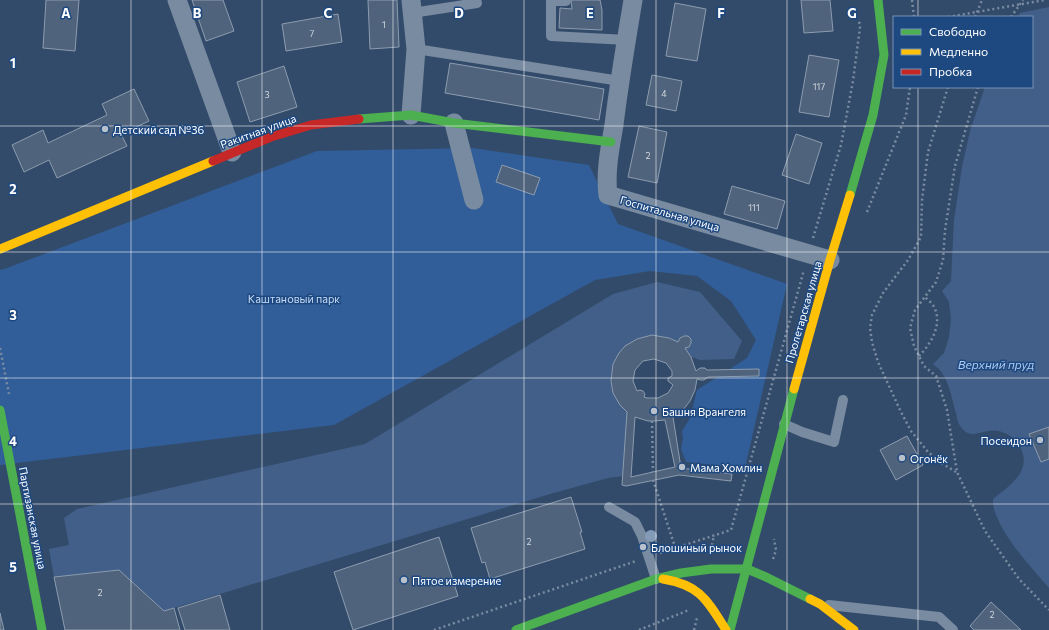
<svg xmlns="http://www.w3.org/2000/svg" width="1049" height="630" font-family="Commissioner,sans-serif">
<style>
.green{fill:#315e98}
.water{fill:#415f88}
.building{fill:#4f637c;stroke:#8d9caf;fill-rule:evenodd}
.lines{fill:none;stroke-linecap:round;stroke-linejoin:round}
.path{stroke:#798ba0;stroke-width:2.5;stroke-dasharray:2 3;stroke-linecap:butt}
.lane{stroke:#798ba0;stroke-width:10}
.street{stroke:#798ba0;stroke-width:19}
.fast{stroke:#4caf50;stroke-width:9}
.slow{stroke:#ffc107;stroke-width:9}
.jam{stroke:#c62828;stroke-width:9}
.tree{fill:#849bb8}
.grid{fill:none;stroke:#fff;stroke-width:1;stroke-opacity:0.55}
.poi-dot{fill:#b8c0cb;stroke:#1d4880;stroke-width:1.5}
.labels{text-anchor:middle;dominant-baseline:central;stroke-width:3;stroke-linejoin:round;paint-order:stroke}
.number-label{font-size:9px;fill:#d3d8de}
.poi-label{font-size:11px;fill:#fff;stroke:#1d4880;text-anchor:start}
.street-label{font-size:11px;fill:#fff;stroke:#1d4880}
.park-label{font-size:11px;fill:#c6dcf7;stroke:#1d4880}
.water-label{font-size:12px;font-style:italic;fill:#adcbf1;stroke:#1d4880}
.grid-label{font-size:13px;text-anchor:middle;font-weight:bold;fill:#fff;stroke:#1d4880;stroke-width:3;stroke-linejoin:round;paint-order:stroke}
</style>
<rect width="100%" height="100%" fill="#334b6a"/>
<path class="green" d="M473,148L589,165L618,224L787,284L745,468L686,462L681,449L683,439L682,431L690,418L697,390L747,358L756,340L731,301L697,276L650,271L595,280L334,425L0,465V270L7,268L317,151Z"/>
<g class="water">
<path d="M1049,7V588C1030,566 1005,540 995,512C993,508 993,503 993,499C1008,487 1030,473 1022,451C1017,438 1003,428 988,431C978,433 968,438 961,427C957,423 957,415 955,410C952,398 949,383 942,373C940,369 936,367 933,364L944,353L949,337L951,319L949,302L942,291L951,281L954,220L962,167L970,131L985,87H1032V17H1018L1020,13Z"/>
<path d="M657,282L700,292L742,341L734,359L700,360L691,357L678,342L669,338L652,335L637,339L625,346L619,353L613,364L611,381L613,393L627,412L623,476L608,478L550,494L164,611L119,570L54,577L49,549L69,545L64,518L77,509L365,444L613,294Z"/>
</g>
<g class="building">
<path d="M46,0H79L75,51L43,48Z"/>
<path d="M192,0H223L234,31L206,41Z"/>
<path d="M368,0H397L399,47L370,49Z"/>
<path d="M571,0H600L602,10V30L559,28L560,8L572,9Z"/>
<path d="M801,0H830L833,31L804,33Z"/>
<path d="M675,3L706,9L697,61L666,56Z"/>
<path d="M338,14L342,42L286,51L282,24Z"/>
<path d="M809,55L839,60L829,117L799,112Z"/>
<path d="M450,63L604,89L599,120L445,93Z"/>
<path d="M284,66L297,107L250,122L237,82Z"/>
<path d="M652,75L682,81L676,111L646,105Z"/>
<path d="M134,89L149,121L121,134L127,146L57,178L49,160L24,172L12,145L43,130L48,143L107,115L102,104Z"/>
<path d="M639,126L667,132L657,183L628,177Z"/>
<path d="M796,134L822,143L809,184L782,175Z"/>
<path d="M502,165L540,178L534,195L496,182Z"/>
<path d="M732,186L785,201L777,229L724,214Z"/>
<path d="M652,335L669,338L678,342L680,338L684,336H688L691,339V343L689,347L685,348L691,357L696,371L700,368H705L707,370L759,369V376L708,377L704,380H701L697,379L695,390L690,401L683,410L673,417L681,468L732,474L731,481L679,475L626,486L622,485L627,412L620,405L613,393L611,381L613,364L619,353L625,346L637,339ZM654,359L666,363L672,371V376L668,378V381L673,385L668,393L658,398H647L644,397L645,394L643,391L640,390L637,391L633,381L635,370L643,361ZM635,417L648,421H654L665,420L675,467L631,477Z"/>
<path d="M1049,427V459L1041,462L1029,434Z"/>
<path d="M907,436L923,465L896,480L880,450Z"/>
<path d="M571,497L582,532H580L585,549L490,579L485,562L482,563L471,528Z"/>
<path d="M439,537L458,596L353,630L334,572Z"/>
<path d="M119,570L164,611L174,608L180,630H65L54,577Z"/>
<path d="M220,595L230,630H185L178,608Z"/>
<path d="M991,602L1021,630H974L970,626Z"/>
<path d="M0,613L4,630H0Z"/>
</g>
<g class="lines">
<g class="path">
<path d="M912,0L914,17"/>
<path d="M948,17L1045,0"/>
<path d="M975,17L982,0"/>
<path d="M1011,17L1023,0"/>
<path d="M948,87L928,152L922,200L921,237L908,260L883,293L872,315L870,328L872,342L878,362L900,410L911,431L928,452L943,464L956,472"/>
<path d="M978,87L955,166L945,230L943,260L936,282L915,310L910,328L914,346L924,366L936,376L947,410L957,472L985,531L1019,579L1049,610"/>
<path d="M867,212L906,115L910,87"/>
<path d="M813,238L841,145L853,81L860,27L859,20"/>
<path d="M0,348L9,394"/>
<path d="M919,356C931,344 943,324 934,307C932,303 928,300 925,297"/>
<path d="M652,421L653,472"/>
<path d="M653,480L675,547"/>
<path d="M711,550L714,535"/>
<path d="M660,553L731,530L804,270"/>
<path d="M773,559L776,550L774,539"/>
<path d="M434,630L636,561"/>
<path d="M639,630L689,610"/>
<path d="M694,630L697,618"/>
</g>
<g class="lane">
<path d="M565,0L566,1H551V36L627,40"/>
<path d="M412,13L477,3L476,0"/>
<path d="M416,49L620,81"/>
<path d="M784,424L802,432L834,442L843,400"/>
<path d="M609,507L635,522L642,536L656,579"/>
<path d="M829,605L939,617L953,630"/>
</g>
<g class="street">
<path d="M177,0L232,152"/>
<path d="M633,0C626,42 619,83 614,125C610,148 605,172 608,195L830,260"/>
<path d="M411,115L416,49L411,0"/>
<path d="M454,123L474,200"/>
</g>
<g class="fast">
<path d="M359,119L411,115L454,123L611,142"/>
<path d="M850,195L873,115L884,55L878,0"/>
<path d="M0,410L42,630"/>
<path d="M516,630L656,579L681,573L711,569H747L766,577L810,599"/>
<path d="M730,630L794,389"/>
</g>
<g class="slow">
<path d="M0,249L213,161"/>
<path d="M794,389L830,260L850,195"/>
<path d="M663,579C700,585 707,600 726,630"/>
<path d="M810,599L820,604L854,630"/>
</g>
<path class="jam" d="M213,161L271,137L311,125L359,119"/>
</g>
<circle class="tree" cx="651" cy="536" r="6"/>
<path class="grid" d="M131,0V630M262,0V630M393,0V630M524,0V630M656,0V630M787,0V630M918,0V17M918,87V630M0,126H1049M0,252H1049M0,378H1049M0,504H1049"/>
<g class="poi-dot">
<circle cx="105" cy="129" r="4"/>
<circle cx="654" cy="411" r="4"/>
<circle cx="1040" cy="440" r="4"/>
<circle cx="902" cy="458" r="4"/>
<circle cx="682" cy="467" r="4"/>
<circle cx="643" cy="547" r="4"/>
<circle cx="404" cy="580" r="4"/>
</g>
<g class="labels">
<g class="number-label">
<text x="384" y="24">1</text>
<text x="312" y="33">7</text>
<text x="819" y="86">117</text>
<text x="664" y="93">4</text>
<text x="267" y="94">3</text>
<text x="648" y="155">2</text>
<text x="754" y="207">111</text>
<text x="529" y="541">2</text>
<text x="100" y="592">2</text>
<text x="992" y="614">2</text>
</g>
<g class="poi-label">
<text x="113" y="129">Детский сад №36</text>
<text x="662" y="411">Башня Врангеля</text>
<text x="1032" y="440" text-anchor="end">Посеидон</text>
<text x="910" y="458">Огонёк</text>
<text x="690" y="467">Мама Хомлин</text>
<text x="651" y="547">Блошиный рынок</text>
<text x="412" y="580">Пятое измерение</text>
</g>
<g class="street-label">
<text transform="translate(258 131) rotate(-20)">Ракитная улица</text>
<text transform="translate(670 213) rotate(16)">Госпитальная улица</text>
<text transform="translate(803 312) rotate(-74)">Пролетарская улица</text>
<text transform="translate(33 518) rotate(79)">Партизанская улица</text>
</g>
<g class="park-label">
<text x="294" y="298">Каштановый парк</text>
</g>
<g class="water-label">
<text x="996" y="364">Верхний пруд</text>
</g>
</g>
<g class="grid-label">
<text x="66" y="18">A</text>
<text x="197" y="18">B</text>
<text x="328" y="18">C</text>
<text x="459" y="18">D</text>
<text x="590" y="18">E</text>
<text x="721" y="18">F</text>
<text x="852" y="18">G</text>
<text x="13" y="68">1</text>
<text x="13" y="194">2</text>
<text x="13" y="320">3</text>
<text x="13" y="446">4</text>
<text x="13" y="572">5</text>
</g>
<rect x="893" y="16" width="140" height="72" fill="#1d4880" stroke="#7791b3"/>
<rect x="901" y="29" width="20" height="6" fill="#4caf50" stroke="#7791b3"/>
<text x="929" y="36" font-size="12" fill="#ffffff">Свободно</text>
<rect x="901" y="49" width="20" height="6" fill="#ffc107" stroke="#7791b3"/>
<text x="929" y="56" font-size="12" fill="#ffffff">Медленно</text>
<rect x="901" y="69" width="20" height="6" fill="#c62828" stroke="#7791b3"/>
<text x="929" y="76" font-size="12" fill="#ffffff">Пробка</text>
</svg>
